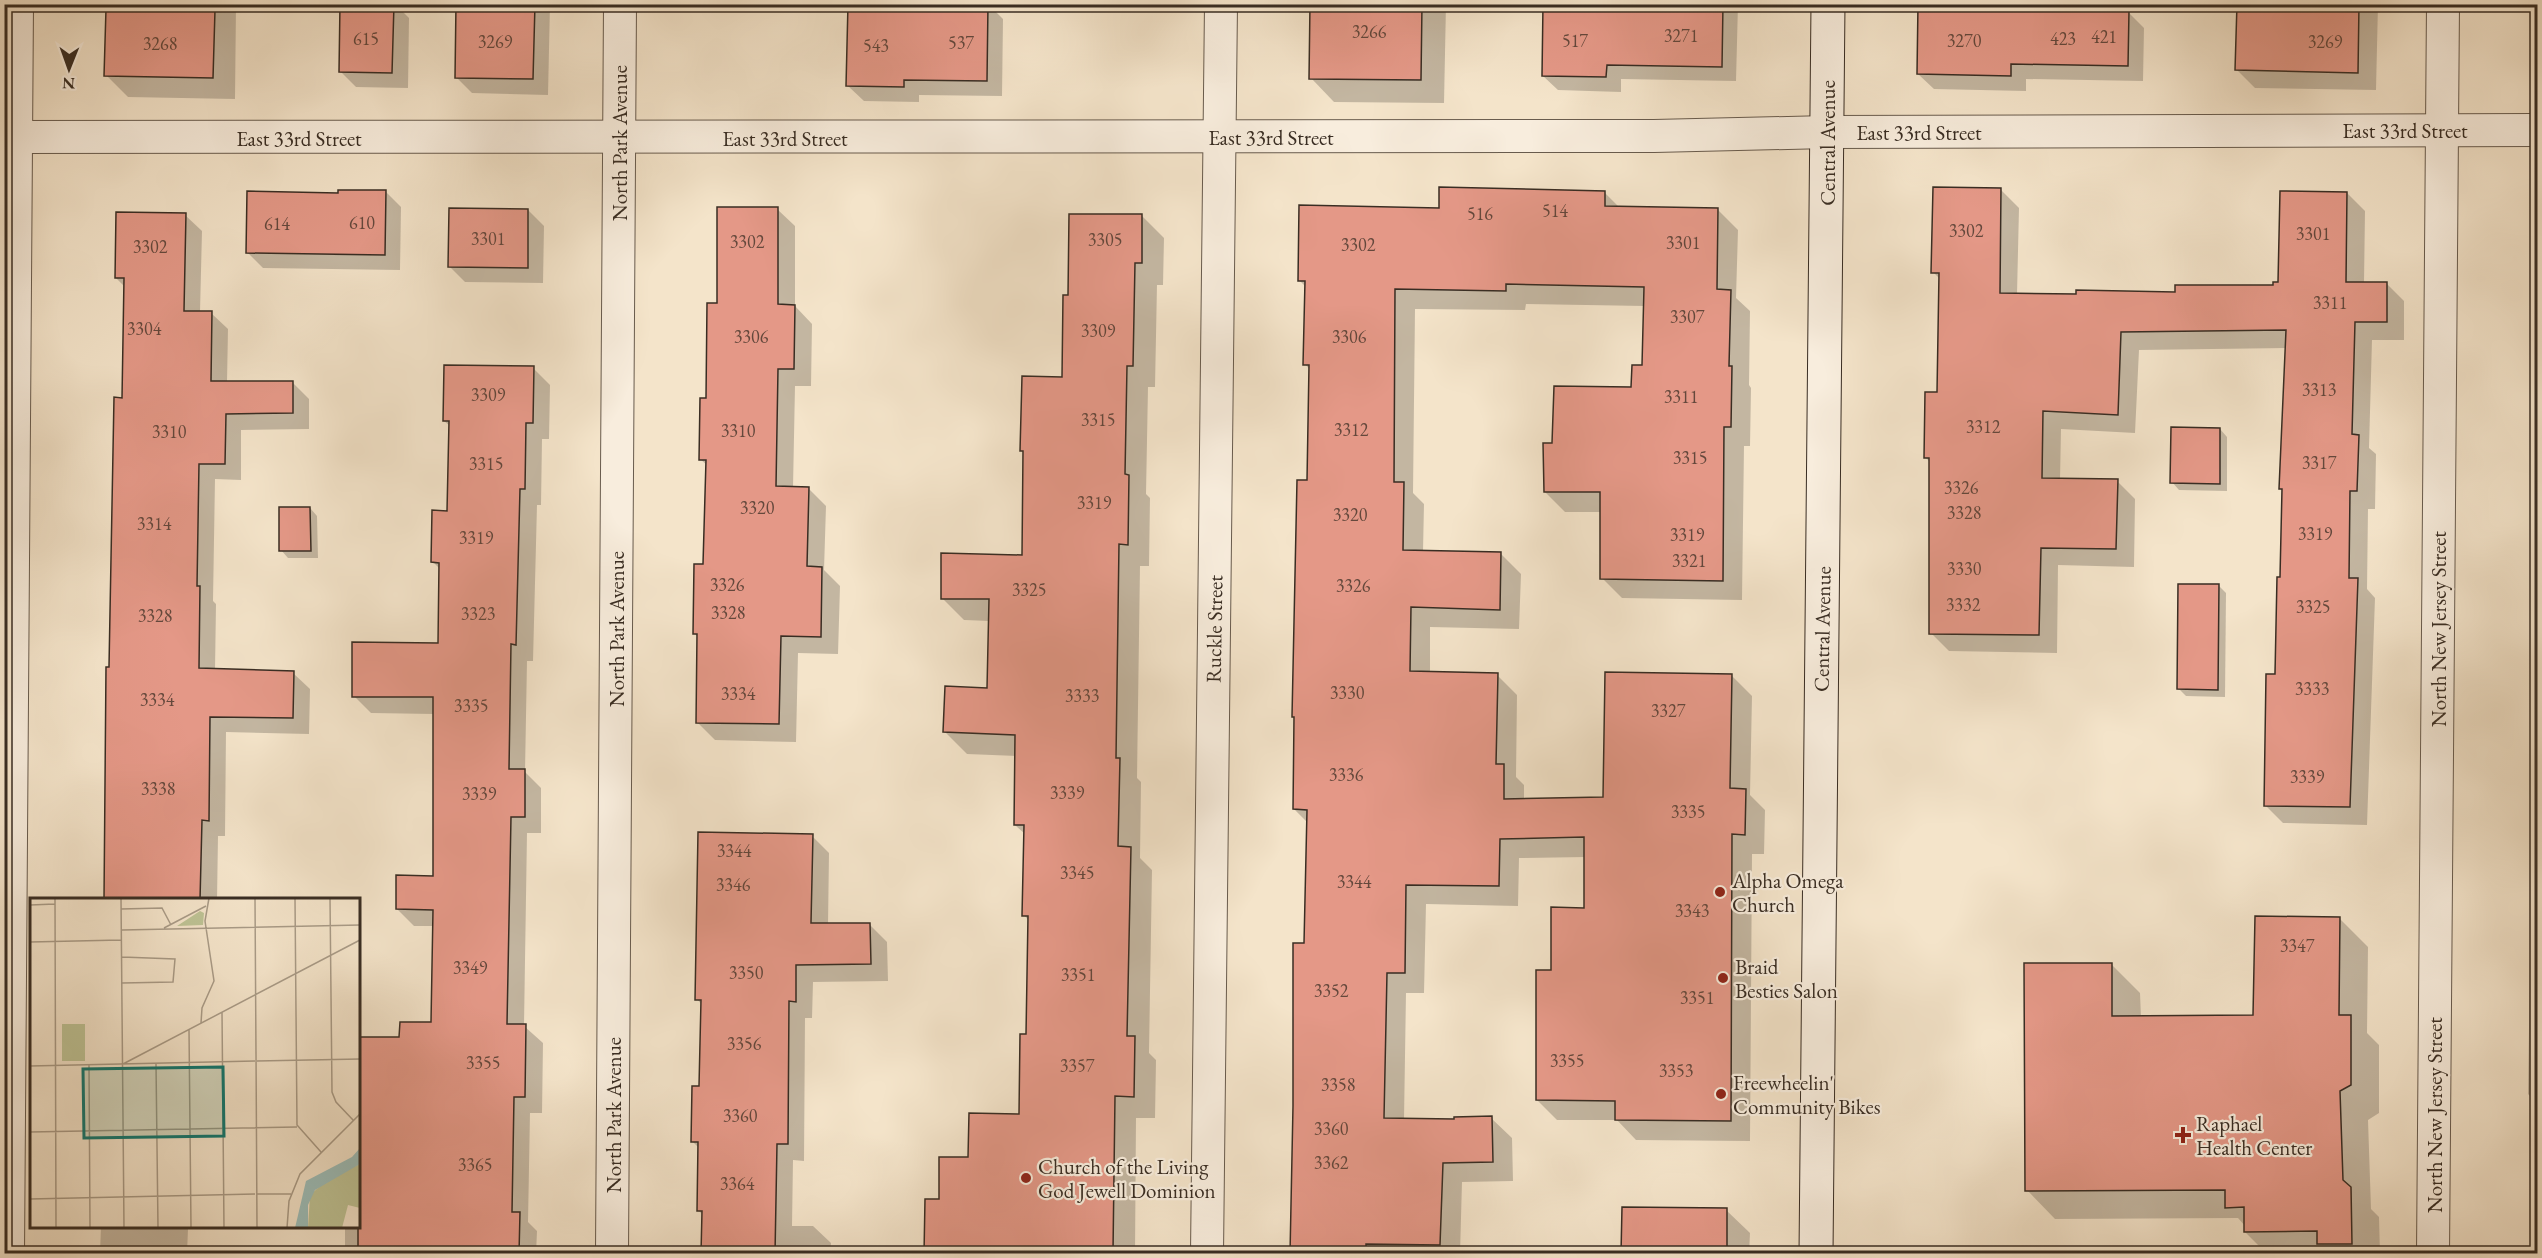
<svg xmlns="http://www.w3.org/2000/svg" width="2542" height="1258" font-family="'EB Garamond',serif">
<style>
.shadow{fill:#0003}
.building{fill:#e49887;stroke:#392d23;stroke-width:1.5}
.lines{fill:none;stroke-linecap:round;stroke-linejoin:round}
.minor-casing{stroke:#685b4d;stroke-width:34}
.secondary-casing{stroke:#392d23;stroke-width:35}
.minor{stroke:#f8eddd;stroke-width:32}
.secondary{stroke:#f8eddd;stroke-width:33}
.poi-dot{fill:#8f2418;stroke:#f8eddd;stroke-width:2}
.labels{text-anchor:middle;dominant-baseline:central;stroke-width:4.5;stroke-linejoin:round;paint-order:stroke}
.number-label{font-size:18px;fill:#64483c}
.street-label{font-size:21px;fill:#392d23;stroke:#f8eddd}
.poi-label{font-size:21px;fill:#392d23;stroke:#f8eddd;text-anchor:start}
.inset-road{fill:none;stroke:#a99b87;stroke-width:1.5}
.view{fill:#0f766e;fill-opacity:0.15;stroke:#0f766e;stroke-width:3}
.inset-edge{fill:none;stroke:#392d23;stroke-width:3}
</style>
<rect width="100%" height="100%" fill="#f4e4ca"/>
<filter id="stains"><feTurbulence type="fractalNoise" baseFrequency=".00333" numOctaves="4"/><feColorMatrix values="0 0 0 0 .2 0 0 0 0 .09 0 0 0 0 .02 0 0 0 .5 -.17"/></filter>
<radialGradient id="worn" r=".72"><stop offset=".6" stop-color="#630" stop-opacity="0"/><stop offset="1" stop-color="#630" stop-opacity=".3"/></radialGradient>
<g class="shadow">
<path d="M111,4H258L236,6L235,99L128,97L106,75Z"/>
<path d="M342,4H395L409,18L408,88L356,87L340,71Z"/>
<path d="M457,4H550L548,95L472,93L456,77Z"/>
<path d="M734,4H789V7Z"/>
<path d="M849,4H988L1003,19L1002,96L919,95V102L864,101L848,86Z"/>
<path d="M1313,4H1446L1444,103L1334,102L1311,78Z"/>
<path d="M1544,4H1738L1736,81L1621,79V92L1558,90L1543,76Z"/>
<path d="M1923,4H2041L2040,11L2128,12L2144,28L2143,81L2026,79V91L1934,89L1918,74Z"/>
<path d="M2238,4H2378L2376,90L2255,88L2237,70Z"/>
<path d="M2001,190L2019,208L2017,295L2176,294L2275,286L2280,283L2347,193L2365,211L2364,283H2386L2404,301V340H2372L2369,448L2376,454L2375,509H2368L2367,589L2375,598L2367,825L2283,823L2265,805L2281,578L2283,491L2281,489L2287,348L2139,350L2135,433L2061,429L2060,480L2117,481L2135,499L2134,567L2058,565L2057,653L1949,651L1931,633V463L1925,457L1939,393L1941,280L1933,272Z"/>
<path d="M386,192L401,207L400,270L263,268L247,252L339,194Z"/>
<path d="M1605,193L1620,208L1718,210L1738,230L1736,298L1750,311L1749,385L1751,388L1750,446H1744L1742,600L1622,598L1602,578V512H1565L1545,492L1553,445L1633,389L1644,366L1645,306L1526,304L1525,310L1415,309L1413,493L1424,504L1423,552L1501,554L1521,574L1519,629L1430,627V673L1497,675L1517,695L1516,777L1524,785V800L1605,799L1732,676L1752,696L1750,795L1765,810L1764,854H1752L1750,1141L1636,1140L1617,1120H1557L1537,1100L1552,971L1585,909L1586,857L1519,858L1518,906L1426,904L1424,993H1406L1404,1120L1455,1121L1491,1118L1512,1138L1513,1181L1462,1182L1460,1254H1291L1306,945L1308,823L1294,809L1296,719L1293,717L1308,482L1310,370L1305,364L1306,287L1299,280L1440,209Z"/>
<path d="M777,209L795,226V306L812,324L811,386H795L793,488H808L826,506L824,570L840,586L838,654L798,653L796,742L715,740L697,722L699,638L695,634L705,566L708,466L700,459L707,400L718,305Z"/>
<path d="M528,210L544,226L543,283L465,282L450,267Z"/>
<path d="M185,215L202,231L200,312L211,313L228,329L227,382H292L309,399V429L241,430V480L215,479L213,601L216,604L215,670L293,673L310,689L309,734L226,732L225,836H218L217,900H105L111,668L123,399L125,287L116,278Z"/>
<path d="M1142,216L1164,238L1163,285H1157L1155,387H1148L1146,494L1150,498L1149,566H1140L1137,778L1141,782L1140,858L1152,870L1149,1053L1156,1060L1155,1118H1136L1135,1254H925L940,1201L970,1159L1020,1115L1027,1036L1029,921L1024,915L1025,834L1015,825L1017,756L967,754L944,731L989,690L990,621L964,620L942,598L1023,556L1025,453L1022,450L1063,378L1070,296Z"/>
<path d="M533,368L550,385L549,439H542L541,505H537L533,661H527L525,772L541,788V833H527L524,1026L543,1043L542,1113H530L528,1222L537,1231L536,1254H345V1226H358L401,1039L433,1024L435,926H414L397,909L435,877L434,714L371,713L354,696L439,644L441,570L433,562L448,512L450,426L444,421Z"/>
<path d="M2220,429L2227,437V491L2179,490L2172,482Z"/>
<path d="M310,508L317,516L318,558H288L281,550Z"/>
<path d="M2534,569H2538V802L2534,799L2535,734L2530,729Z"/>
<path d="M2218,585L2226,593L2225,697L2186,696L2178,688Z"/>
<path d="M812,836L829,853L828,925H870L887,942L888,981L813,982L812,1018H805L804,1161L793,1160L792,1226H813L831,1243L830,1254H703L704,1216L699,1211L700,1149L693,1142L701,1088L702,1005L697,999Z"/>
<path d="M2531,891H2538V1254L2537,1104L2528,1094Z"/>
<path d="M2340,919L2368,947L2367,1033L2379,1045V1113L2368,1120L2371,1209L2379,1217L2380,1254H2267L2245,1232V1226L2238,1218L2055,1219L2027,1190L2112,965L2140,993L2141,1018L2255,1017Z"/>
<path d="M1726,1210L1750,1233L1749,1254H1623Z"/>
<path d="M101,1226H185L188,1229L187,1254H100Z"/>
</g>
<g class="building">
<path d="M340,4H394L392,73L339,72Z"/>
<path d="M456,4H535L533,79L455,78Z"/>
<path d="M848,4H988L987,81L904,80V87L846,86Z"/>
<path d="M1310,4H1422L1421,80L1309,79Z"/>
<path d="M1543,4H1723L1722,67L1607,65L1606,77L1542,76Z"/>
<path d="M1918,4L2129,11L2128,66L2011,64V76L1917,74Z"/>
<path d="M2237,4H2359L2358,73L2235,70Z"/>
<path d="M106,9L215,10L213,78L104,76Z"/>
<path d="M1439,187L1605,191V206L1718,208L1717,289L1731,290L1729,366H1732L1731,427H1724L1723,581L1600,579V492H1544L1543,443H1552L1554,386L1631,387L1632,365H1642L1644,287L1506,284V291L1395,289L1394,482H1404L1403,550L1501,552L1500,610L1411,607L1410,671L1498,673L1496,764H1504V799L1603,797L1605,672L1732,674L1730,788L1746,789L1745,835L1732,834L1731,1121L1615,1120V1101L1536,1100V970H1551V907L1584,908V837L1500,839L1499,886L1406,885L1405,973H1387L1384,1118L1454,1119V1117L1492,1116L1493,1162L1443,1163L1440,1245L1366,1244V1254H1290L1293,1106V943H1304L1307,810L1293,809L1294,717H1292L1297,480H1307L1309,365H1303L1305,281H1298L1299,205L1439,208Z"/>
<path d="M1933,187L2001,188L2000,293L2076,294V290L2175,292V285H2273V282H2278L2280,191L2347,192L2346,282H2387V322H2355L2352,434L2359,435L2357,491H2350L2349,578H2358L2350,807L2264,806L2266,674H2275L2277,577H2280L2282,489H2279L2286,330L2121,332L2118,415L2043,411L2042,478L2118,479L2116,549L2041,548L2039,635L1929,634V458H1924L1925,392H1937L1939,273H1931Z"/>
<path d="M338,190H386L385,255L246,253L247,191L338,193Z"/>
<path d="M717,207H778V304L795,305L794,369H778L776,486L809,487L807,566L822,567L821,637L781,636L779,724L696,723L697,634H693L694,564H703L706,460H699L700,398H706L707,303H717Z"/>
<path d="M449,208L528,209V268L448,267Z"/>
<path d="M116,212L186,213L184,311H212L211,381H293V413L226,414L225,464H199L197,586H200L199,668L294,671L293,718L210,717L209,821L202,820L200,900H104L106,667H109L114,397L122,398L124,278H115Z"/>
<path d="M1069,214H1142V263H1135L1133,366H1127L1125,474L1129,475L1128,545L1119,544L1116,758H1120L1118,846L1131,847L1127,1036H1135L1134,1097L1115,1096L1113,1252L924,1254L925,1199H939V1157H968L969,1113L1019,1114L1020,1034H1026L1028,916H1022L1024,825H1014L1015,735L943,732L945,686L987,688L989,599H941V553L1022,555L1023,451H1020L1022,376L1062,377L1063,295H1068Z"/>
<path d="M444,365L534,366L533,423H526L525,489H520L516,645L511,644L509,769H525V817H511L507,1024H526L525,1097H514L512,1212H520L519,1254H358V1037H399L400,1022H431L433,910L396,909V875L433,876V697H352V642L438,643L439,563L431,562L432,510L447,511L449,421H443Z"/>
<path d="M2171,427L2220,428V484L2170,483Z"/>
<path d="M279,507H310L311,551H279Z"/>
<path d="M2178,584H2219L2218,690L2177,689Z"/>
<path d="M698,832L813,834L811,923H870L871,964L796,965V1002L789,1001L788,1144H777L775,1254H701L702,1211H697L698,1142H691L692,1086H699L701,1000H695Z"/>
<path d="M2255,916L2340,917L2339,1015H2351V1085L2340,1091L2343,1180L2351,1187L2352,1244H2317V1231L2244,1232V1207L2225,1208V1190L2025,1191L2024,963H2112V1016L2253,1015Z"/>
<path d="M1622,1207L1727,1208V1254H1621Z"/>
</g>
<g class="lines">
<defs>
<g id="minor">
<path d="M4,137L1654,136L1827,132L2538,130"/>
<path d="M8,1254L17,4"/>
<path d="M612,1254L620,4"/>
<path d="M1207,1254L1221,4"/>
<path d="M2433,1254L2443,4"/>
</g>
<path id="secondary" d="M1816,1254L1828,4"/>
</defs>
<use href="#minor" class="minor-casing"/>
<use href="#secondary" class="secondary-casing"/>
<use href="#minor" class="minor"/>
<use href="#secondary" class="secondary"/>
</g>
<g class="poi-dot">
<circle cx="1720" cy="892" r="6"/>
<circle cx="1723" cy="978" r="6"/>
<circle cx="1721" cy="1094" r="6"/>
<path d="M2180 1126h6v6h6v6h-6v6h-6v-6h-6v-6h6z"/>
<circle cx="1026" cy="1178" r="6"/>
</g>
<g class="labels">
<g class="number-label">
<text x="1369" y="31">3266</text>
<text x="1681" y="35">3271</text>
<text x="2104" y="36">421</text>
<text x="366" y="38">615</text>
<text x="2063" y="38">423</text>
<text x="1575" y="40">517</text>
<text x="1964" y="40">3270</text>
<text x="495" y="41">3269</text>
<text x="2325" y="41">3269</text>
<text x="961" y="42">537</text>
<text x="160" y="43">3268</text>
<text x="876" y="45">543</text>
<text x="1555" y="210">514</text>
<text x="1480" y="213">516</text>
<text x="362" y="222">610</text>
<text x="277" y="223">614</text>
<text x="1966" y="230">3302</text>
<text x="2313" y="233">3301</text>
<text x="488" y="238">3301</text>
<text x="1105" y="239">3305</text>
<text x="747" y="241">3302</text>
<text x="1683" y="242">3301</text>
<text x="1358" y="244">3302</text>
<text x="150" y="246">3302</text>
<text x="2330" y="302">3311</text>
<text x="1687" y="316">3307</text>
<text x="144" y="328">3304</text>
<text x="1098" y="330">3309</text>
<text x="751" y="336">3306</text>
<text x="1349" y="336">3306</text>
<text x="2319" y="389">3313</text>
<text x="488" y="394">3309</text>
<text x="1681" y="396">3311</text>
<text x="1098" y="419">3315</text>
<text x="1983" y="426">3312</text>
<text x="1351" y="429">3312</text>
<text x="738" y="430">3310</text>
<text x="169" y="431">3310</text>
<text x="1690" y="457">3315</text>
<text x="2319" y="462">3317</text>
<text x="486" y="463">3315</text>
<text x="1961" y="487">3326</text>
<text x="1094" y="502">3319</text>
<text x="757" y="507">3320</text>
<text x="1964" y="512">3328</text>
<text x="1350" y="514">3320</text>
<text x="154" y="523">3314</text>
<text x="2315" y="533">3319</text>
<text x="1687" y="534">3319</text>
<text x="476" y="537">3319</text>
<text x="1689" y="560">3321</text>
<text x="1964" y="568">3330</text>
<text x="727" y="584">3326</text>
<text x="1353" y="585">3326</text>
<text x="1029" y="589">3325</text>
<text x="1963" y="604">3332</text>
<text x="2313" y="606">3325</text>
<text x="728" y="612">3328</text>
<text x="478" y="613">3323</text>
<text x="155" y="615">3328</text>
<text x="2312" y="688">3333</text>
<text x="1347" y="692">3330</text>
<text x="738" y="693">3334</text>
<text x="1082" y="695">3333</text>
<text x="157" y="699">3334</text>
<text x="471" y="705">3335</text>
<text x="1668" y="710">3327</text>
<text x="1346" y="774">3336</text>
<text x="2307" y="776">3339</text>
<text x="158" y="788">3338</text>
<text x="1067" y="792">3339</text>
<text x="479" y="793">3339</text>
<text x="1688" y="811">3335</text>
<text x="734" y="850">3344</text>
<text x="1077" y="872">3345</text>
<text x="1354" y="881">3344</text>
<text x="733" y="884">3346</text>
<text x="1692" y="910">3343</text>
<text x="2297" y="945">3347</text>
<text x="470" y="967">3349</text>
<text x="746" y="972">3350</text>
<text x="1078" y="974">3351</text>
<text x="1331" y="990">3352</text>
<text x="1697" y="997">3351</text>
<text x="744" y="1043">3356</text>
<text x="1567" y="1060">3355</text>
<text x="483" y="1062">3355</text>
<text x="1077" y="1065">3357</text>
<text x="1676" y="1070">3353</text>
<text x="1338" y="1084">3358</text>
<text x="740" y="1115">3360</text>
<text x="1331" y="1128">3360</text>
<text x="1331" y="1162">3362</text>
<text x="475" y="1164">3365</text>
<text x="737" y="1183">3364</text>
</g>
<g class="street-label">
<text x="2405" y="130">East 33rd Street</text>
<text x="1919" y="132">East 33rd Street</text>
<text x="1271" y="137">East 33rd Street</text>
<text x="299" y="138">East 33rd Street</text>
<text x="785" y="138">East 33rd Street</text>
<text transform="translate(619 143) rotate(-90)">North Park Avenue</text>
<text transform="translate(1827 143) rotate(-90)">Central Avenue</text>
<text transform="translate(616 629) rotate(-90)">North Park Avenue</text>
<text transform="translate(1214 629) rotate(-89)">Ruckle Street</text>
<text transform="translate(1822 629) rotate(-89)">Central Avenue</text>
<text transform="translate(2438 629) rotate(-90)">North New Jersey Street</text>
<text transform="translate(613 1115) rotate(-90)">North Park Avenue</text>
<text transform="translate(2434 1115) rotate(-90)">North New Jersey Street</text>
</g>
<g class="poi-label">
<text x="1732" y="880">Alpha Omega<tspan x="1732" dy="24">Church</tspan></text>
<text x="1735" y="966">Braid<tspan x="1735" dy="24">Besties Salon</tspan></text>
<text x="1733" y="1082">Freewheelin'<tspan x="1733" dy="24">Community Bikes</tspan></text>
<text x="2196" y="1123">Raphael<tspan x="2196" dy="24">Health Center</tspan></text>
<text x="1038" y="1166">Church of the Living<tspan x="1038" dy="24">God Jewell Dominion</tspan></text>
</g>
</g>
<g transform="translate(30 898)">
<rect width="330" height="330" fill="#f4e4ca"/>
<path d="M170,13L174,15L173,27L147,28ZM32,126H55V163H32ZM330,266V310L318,307L312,330H278L280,297L299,280Z" fill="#bec395"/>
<path d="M330,250V266L285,292L278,307V330H265L276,283L322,259Z" fill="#9cbeba"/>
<path class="inset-road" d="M25,0L26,330M91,0L94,330M225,0L226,156M265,0L267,227L291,254M300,0L302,194L306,204L323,222M0,7L25,6M91,11L132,10L141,27M134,30L176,8M92,32L330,27M0,44L91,42M92,59L145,61L143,84L92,85M192,114L194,330M171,125L172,110L184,83L175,23L179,0M159,131L161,330M226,154L227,330M227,163L330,161M93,166L330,42M126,166L128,330M59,167L60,330M0,168L225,163M0,234L267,229M227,296H261M0,301L225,296M257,330L259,303L270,276L330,216"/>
<path class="view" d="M193,169L194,238L54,240L53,171Z"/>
<rect width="330" height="330" class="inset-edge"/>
</g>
<rect width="2542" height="1258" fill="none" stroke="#f4e4ca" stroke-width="24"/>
<rect x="6" y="6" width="2530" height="1246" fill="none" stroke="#392d23" stroke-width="3"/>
<rect x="12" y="12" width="2518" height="1234" fill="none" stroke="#392d23" stroke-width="1.5"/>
<g transform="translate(69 69) rotate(181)" stroke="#f8eddd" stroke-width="4.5" paint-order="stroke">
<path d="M0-4.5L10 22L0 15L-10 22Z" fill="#392d23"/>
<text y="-9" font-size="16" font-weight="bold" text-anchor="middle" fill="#392d23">N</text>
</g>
<rect width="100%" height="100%" filter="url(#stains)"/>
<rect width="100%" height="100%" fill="url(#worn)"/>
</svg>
